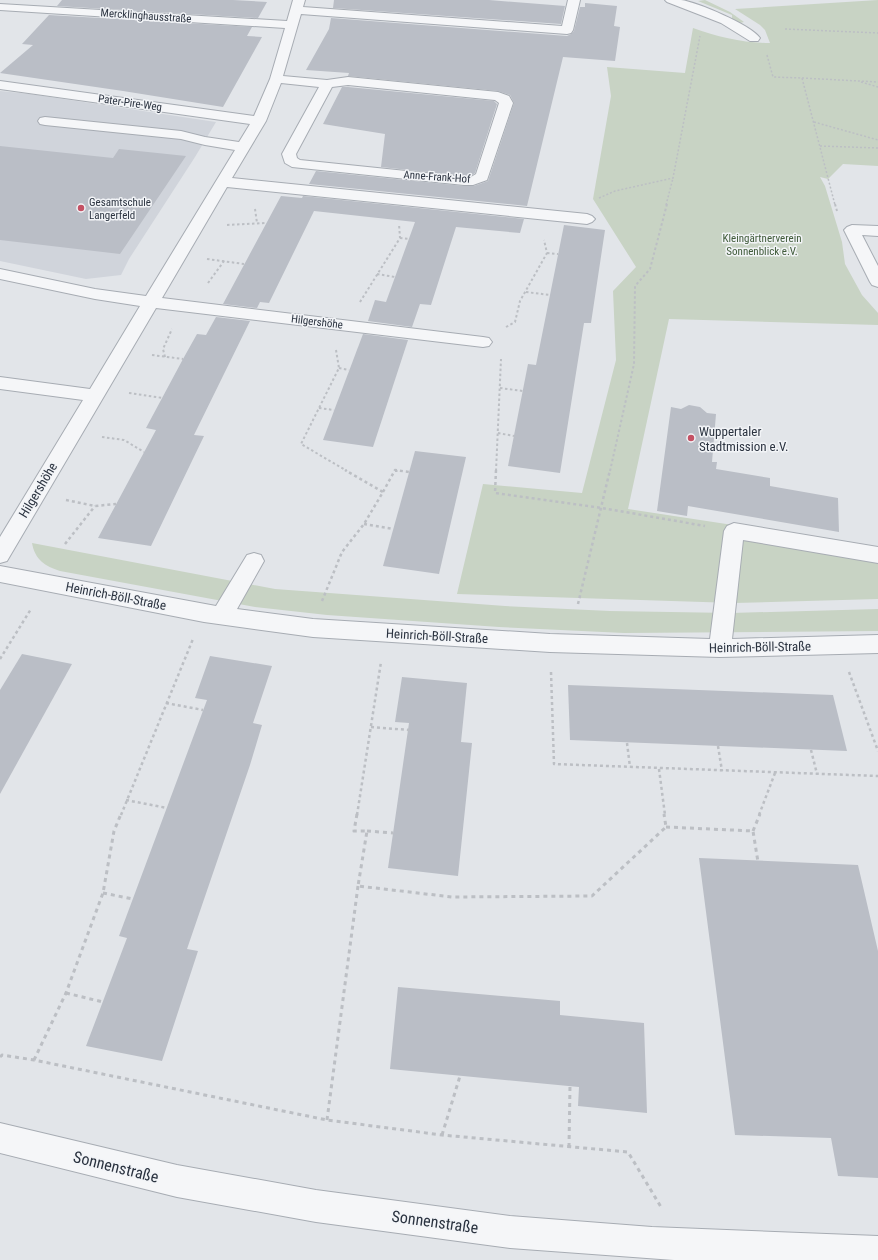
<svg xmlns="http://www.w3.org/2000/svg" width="878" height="1260" font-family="'Roboto Condensed',sans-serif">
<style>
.built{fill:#d0d4db}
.green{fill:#c8d3c4}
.building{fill:#babec6}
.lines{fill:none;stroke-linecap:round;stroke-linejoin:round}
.minor-casing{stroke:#a7acb3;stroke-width:2}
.path-far3{stroke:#bcbfc4;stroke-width:1.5;stroke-dasharray:2 2;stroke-linecap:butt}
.path-far2{stroke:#bcbfc4;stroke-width:2;stroke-dasharray:2.5 2.5;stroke-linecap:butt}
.path-far1{stroke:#bcbfc4;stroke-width:2.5;stroke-dasharray:3 3;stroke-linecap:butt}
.path{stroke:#bcbfc4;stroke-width:3;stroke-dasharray:4 4;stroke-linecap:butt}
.minor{fill:#f5f6f8;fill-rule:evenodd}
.poi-dot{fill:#c45164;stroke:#f2f4f7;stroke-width:1.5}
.labels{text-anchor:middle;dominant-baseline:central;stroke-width:3;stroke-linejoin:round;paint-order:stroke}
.far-street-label{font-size:11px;fill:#2b3340;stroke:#f2f4f7}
.far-poi-label{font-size:11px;fill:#2b3340;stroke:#f2f4f7;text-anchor:start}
.far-park-label{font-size:11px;fill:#405b3a;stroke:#f2f4f7}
.poi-label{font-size:13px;fill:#2b3340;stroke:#f2f4f7;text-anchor:start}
.street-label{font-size:13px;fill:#2b3340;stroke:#f2f4f7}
.near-street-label{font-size:16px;fill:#2b3340;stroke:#f2f4f7}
</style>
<rect width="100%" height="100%" fill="#e2e5e9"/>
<path class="built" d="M0,91L30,94L216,122L195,157L129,259L121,275L86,279L0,261Z"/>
<g class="green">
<path d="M705,0L730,12L744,22L740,23L732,19V15L698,1Z"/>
<path d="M878,0V166L843,164L828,179L820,177L825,186L842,242L845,264L862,295L878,313V325L669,319L628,509L878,547V599L734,603L457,594L483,484L582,493L616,360L613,291L636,267L593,199L611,96L607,67L685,73L693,28C718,37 744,43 770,43L765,30L760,25L735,9Z"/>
<path d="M32,543L275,589L505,606L610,611L731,613L878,609V631L624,633L499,627L327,615L255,607L60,571C45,566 35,560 32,543Z"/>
</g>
<g class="building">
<path d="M62,0H233L267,2L258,18L57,6Z"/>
<path d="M334,0H489L565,6L561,24L333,8Z"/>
<path d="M585,3L617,6L614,26L620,27L615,61L563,57L527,206L309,184L316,171L464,186H474L488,181L514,103L510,95L498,91L348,76L349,73L306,70L329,29L331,18L567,36L571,34L574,31L580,7H585Z"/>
<path d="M49,15L252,27L247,36L262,37L223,107L123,91L0,73L33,45L22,44Z"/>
<path d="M342,87H348L494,101L497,104L475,173L471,176H464L381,167L385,134L323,124Z"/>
<path d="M0,146L113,158L119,149L186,156L120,254L0,240Z"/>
<path d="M281,196L302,198L303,196L524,219L520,233L456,227L431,305L420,304L412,327L368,321L375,300L386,302L415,222L314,211L269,303L260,302L257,308L223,304Z"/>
<path d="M564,225L605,230L591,323H584L560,473L508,466L528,364L536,365Z"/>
<path d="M216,317L250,321L194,435L204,436L151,546L98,538L156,430L146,428L183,359L197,334L206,335Z"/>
<path d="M363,334L408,340L373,447L323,440Z"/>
<path d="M689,405L700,407L707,413L716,414L712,462H717L716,469L770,478V486L838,498L839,532L688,506L687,516L657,511L671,407L681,409Z"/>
<path d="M415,451L466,457L439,574L383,566Z"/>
<path d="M22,654L72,664L0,794V690Z"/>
<path d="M210,656L272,666L253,723L262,725L250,765L187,949L198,951L162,1061L86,1046L127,938L119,936L207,700L195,698Z"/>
<path d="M402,677L467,683L461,742L472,743L458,876L388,868L409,723L395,722Z"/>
<path d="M568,685L833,695L847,751L570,740Z"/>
<path d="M699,858L858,865L878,951V1178L838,1176L831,1138L735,1135Z"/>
<path d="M398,987L560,1001V1015L644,1023L647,1113L578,1106L579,1087L390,1069Z"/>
</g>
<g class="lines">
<defs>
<g id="minor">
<path d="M293,0H305L303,7L562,26L568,0H580L573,30L571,33L567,34L301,14L283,76L327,80L348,77L498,92L509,96L513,103L487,180L473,185H464L292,167L285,163L282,154L319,87L281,83L266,121L232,178L587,214L592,216L595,219L592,222L587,224L227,187L162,298L483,337L489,338L492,342L489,346L483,347L156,308L7,561L0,563V537L83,400L0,389V377L90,389L140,306L95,299L0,279V269L95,289L146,296L235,150L205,145L181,139L45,125L40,124L38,121L40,118L45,117L181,131L205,137L239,142L250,124L0,89V81L254,116L270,79L285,28L0,10V4L287,21ZM348,85L495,100L499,103L476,174L471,177H464L300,160L297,158L296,154L332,87Z"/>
<path d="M665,0C670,0 676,0 681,0C697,2 751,25 760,38L758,41H750L721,23L667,2Z"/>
<path d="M852,225L878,226V236L862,235L878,266V287L872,285L870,282L844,230L847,227Z"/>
<path d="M734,523L878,547V563L743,540L732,639L878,635V653L720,657L550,652L313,637L204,622L0,582V566L216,606L247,555L254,553L261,555L264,561L237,609L313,619L550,634L710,639L724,531L727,526Z"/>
<path d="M0,1123L177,1165L316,1190L510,1216L652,1227L878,1236V1260H674L510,1248L316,1222L177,1197L0,1153Z"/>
</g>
</defs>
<use href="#minor" class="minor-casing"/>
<g class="path-far3">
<path d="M785,29L878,33"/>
<path d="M767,55L773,77L802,78L835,205"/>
<path d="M802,78L878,82"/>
<path d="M861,82L878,87"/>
<path d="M814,122L878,140"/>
<path d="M820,146L878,148"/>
<path d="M599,198L615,191L673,178L700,36"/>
<path d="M666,205L673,178"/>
</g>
<g class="path-far2">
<path d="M835,204L837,211"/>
<path d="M255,209L257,223"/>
<path d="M227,225L266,223"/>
<path d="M400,238L409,239"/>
<path d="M547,253L558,254"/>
<path d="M207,259L244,264"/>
<path d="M377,274L395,277"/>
<path d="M208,283L224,261"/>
<path d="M526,292L550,295"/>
<path d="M360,302L400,238L399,224"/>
<path d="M506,327L515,322L520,301L547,253L544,240"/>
<path d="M336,350L339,368L301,444L347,471"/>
<path d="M152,355L183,359"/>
<path d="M165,357L163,349L172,329"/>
<path d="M339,368L349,370"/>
<path d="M500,388L523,391"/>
<path d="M129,393L163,398"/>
<path d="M319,408L334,410"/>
<path d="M498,433L514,436"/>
<path d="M102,437L124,440L144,452"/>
<path d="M395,471H401"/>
<path d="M496,471L501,359"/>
<path d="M610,471L634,364L635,286L650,269L667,204"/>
</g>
<g class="path-far1">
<path d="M496,470L495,493L602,508L705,526"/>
<path d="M383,492L395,470L409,472"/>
<path d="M66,500L95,506L116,504"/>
<path d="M364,524L393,529"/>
<path d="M65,544L95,506"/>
<path d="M322,601L342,552L364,524L383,492L345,470"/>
<path d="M578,604L610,470"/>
<path d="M0,659L31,609"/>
<path d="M551,672L554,764L878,776"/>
<path d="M849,672L878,751"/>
<path d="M166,703L203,710"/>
<path d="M371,727L409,730"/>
<path d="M627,743L630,767"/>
<path d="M718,746L722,771"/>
<path d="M811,750L817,774"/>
<path d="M659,769L665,815"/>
<path d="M126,800L167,808"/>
<path d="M121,815L193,639"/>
<path d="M357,815L381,662"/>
<path d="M759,815L775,773"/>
</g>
<g class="path">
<path d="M357,814L354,831H367L358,886L452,897L592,896L666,827L664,814"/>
<path d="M666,827L753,831L758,862"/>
<path d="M367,831L393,833"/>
<path d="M753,831L760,814"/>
<path d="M103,893L133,899"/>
<path d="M66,993L103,1002"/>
<path d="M0,1057L2,1055L34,1060L327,1120L442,1135L628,1152L661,1207"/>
<path d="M34,1060L66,993L103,893L114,831L121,814"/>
<path d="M327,1120L358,886"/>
<path d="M442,1135L460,1076"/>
<path d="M569,1147L570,1086"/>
</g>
<use href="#minor" class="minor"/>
</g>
<g class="poi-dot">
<circle cx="81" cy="208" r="4"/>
<circle cx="691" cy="438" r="4"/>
</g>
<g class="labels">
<g class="far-street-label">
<text transform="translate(146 16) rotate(4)">Mercklinghausstraße</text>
<text transform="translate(130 103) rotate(8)">Pater-Pire-Weg</text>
<text transform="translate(437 177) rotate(4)">Anne-Frank-Hof</text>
<text transform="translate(317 322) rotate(7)">Hilgershöhe</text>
</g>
<g class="far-poi-label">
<text x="89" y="202">Gesamtschule<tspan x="89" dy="13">Langerfeld</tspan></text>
</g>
<g class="far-park-label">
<text x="762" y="238">Kleingärtnerverein<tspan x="762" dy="13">Sonnenblick e.V.</tspan></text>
</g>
<g class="poi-label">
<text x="699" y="431">Wuppertaler<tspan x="699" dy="15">Stadtmission e.V.</tspan></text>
</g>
<g class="street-label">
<text transform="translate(38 490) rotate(-59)">Hilgershöhe</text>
<text transform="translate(116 596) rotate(11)">Heinrich-Böll-Straße</text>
<text transform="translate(437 636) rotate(3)">Heinrich-Böll-Straße</text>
<text transform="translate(760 647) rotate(-1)">Heinrich-Böll-Straße</text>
</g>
<g class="near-street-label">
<text transform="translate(116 1167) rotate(14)">Sonnenstraße</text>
<text transform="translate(435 1222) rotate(8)">Sonnenstraße</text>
</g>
</g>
</svg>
